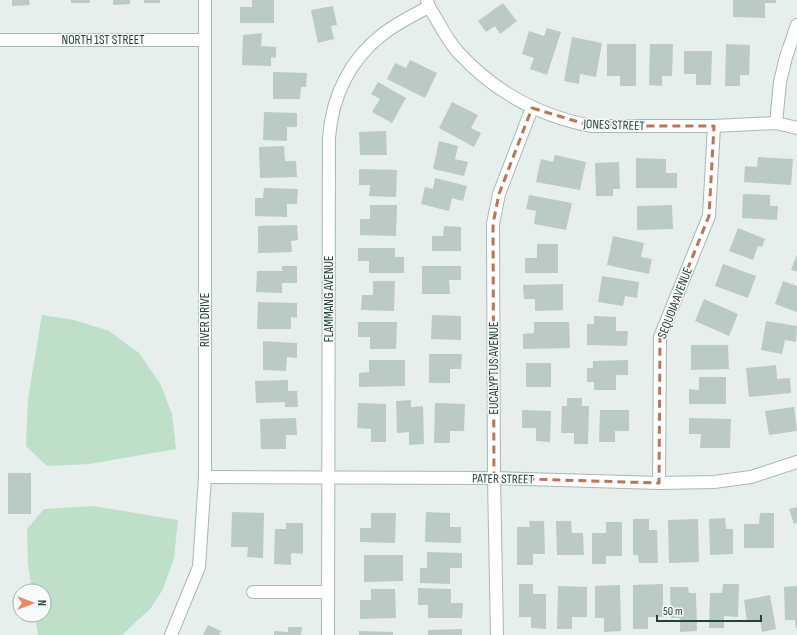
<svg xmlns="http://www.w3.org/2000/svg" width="797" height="635" font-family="'Sofia Sans Condensed',sans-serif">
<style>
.green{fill:#bfe0c8}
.building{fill:#bbcac4}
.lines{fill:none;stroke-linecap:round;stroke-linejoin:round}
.minor-casing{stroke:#a8b8b2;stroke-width:14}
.minor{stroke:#fff;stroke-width:12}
.marked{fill:none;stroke:#c07456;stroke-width:3;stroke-dasharray:8 5;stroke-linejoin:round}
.labels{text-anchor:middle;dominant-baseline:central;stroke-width:3;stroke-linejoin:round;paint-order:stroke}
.street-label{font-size:13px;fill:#24423a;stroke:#f7fbf9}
</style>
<rect width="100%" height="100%" fill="#e6efeb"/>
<g class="green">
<path d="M42,315L74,320L109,331L139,353L161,385L172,414L176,449L89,464L47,466L26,446L28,399Z"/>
<path d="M93,506L178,520L174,558L163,589L151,608L122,635H38L35,615H44V591H32L28,564L27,529L44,509Z"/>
</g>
<g class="building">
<path d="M12,0H29L30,5L12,6Z"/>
<rect x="71" y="0" width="19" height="3"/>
<path d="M113,0H130V4L113,5Z"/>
<rect x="144" y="0" width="16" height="3"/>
<path d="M252,0H274V23H240V7H252Z"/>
<path d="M733,0H776V3H765V18L733,17Z"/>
<path d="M503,3L517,21L500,34L495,26L486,32L478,21Z"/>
<path d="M333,6L337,25L331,26L334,39L318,43L311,10Z"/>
<path d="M547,28L561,32L547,75L530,69L534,58L522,54L529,31L544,36Z"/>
<path d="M262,33L261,46L276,47V58L271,57V66L242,65L243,35Z"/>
<path d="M572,37L602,43L596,77L580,74L579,84L564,81Z"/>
<path d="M607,44H636V86H620V76H607Z"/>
<path d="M650,44H673L672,76H662V86L649,85Z"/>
<path d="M726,44L750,45L749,75H740V86H725Z"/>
<path d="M684,51H712L711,85H696V74H684Z"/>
<path d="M410,60L437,73L425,98L387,79L395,63L406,68Z"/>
<path d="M273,72L307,73L306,87H301L300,99H273Z"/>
<path d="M378,82L406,98L392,123L372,112L380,99L371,94Z"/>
<path d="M452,102L478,115L471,128L481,133L474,147L439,128Z"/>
<path d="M264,112L297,113V127H287V141L263,140Z"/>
<path d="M386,131L387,155H360L359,132Z"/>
<path d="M439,141L458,146L455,159L468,162L464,176L433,169Z"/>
<path d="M284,146L285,161H296L297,177L260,178L259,147Z"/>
<path d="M555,155L586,162L580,190L536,182L541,159L553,162Z"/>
<path d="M758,157L793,159L791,185L744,182L745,166L757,167Z"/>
<path d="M636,158L666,159V173H677V188H636Z"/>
<path d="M619,162L620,189H613V196H596L595,163Z"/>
<path d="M359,169L397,170L396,197L369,196L370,185H359Z"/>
<path d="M435,178L467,186L463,201L452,198L449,211L421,204L425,187L433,189Z"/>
<path d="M264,188L298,189L297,204H287V217L255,216V198H263Z"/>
<path d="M743,194L770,195V206H778L777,220L742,218Z"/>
<path d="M529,195L572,203L566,230L534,224L536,211L526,209Z"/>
<path d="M370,205H397L396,236L360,235V219H370Z"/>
<path d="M672,205L673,229L637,230V206Z"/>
<path d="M297,225L298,240L291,241L292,252L258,253V226Z"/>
<path d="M444,226L461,227V251H432V236H443Z"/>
<path d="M738,228L765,239L762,247L758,246L753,260L729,251Z"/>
<path d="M613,236L644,243L641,257L652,259L649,274L607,265Z"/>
<path d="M537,244H558V273H525V258H537Z"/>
<path d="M358,248H395V257H404V273H369V261H358Z"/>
<path d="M797,254V271L791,270Z"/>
<path d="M723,264L756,276L748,298L715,286Z"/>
<path d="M282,266H297V283H282V293L256,292L257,271H282Z"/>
<path d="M422,266H461V280H449L450,294H422Z"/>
<path d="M602,276L639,282L637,298L625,296L623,306L598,302Z"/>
<path d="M373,281H395L394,311L361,310L362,295H373Z"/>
<path d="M783,281L797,286V312L775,304Z"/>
<path d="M563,284V310L535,311V299H524L523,285Z"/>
<path d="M704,299L738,314L729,336L695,321Z"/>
<path d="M258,302L297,303V318L291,317V329H257Z"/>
<path d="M432,315L461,316V340L431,339Z"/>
<path d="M594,316L616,317V331H628L627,346L587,345V324H594Z"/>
<path d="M766,321L797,326L796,342L785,340L782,354L761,350Z"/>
<path d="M358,322H397L396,349H370V337H358Z"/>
<path d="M534,322H569L570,348L523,349V334L534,333Z"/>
<path d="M263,341L297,343V358L287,357L286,371L263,370Z"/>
<path d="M691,345H728L729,369L691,370Z"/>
<path d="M429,354H462L461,369H450V383H429Z"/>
<path d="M369,360H405V386L359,387V373L369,372Z"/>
<path d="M628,360V375H616V390H594V382H587V368H593V361Z"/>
<rect x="526" y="363" width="25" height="24"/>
<path d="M776,365L777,379L790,378L791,393L749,397L746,368Z"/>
<path d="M699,377H726V404H689V389L699,390Z"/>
<path d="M288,380V391H297L298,407H285V402L256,403L255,381Z"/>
<path d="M567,398H582V406H589L588,444H574V433H561L562,406H567Z"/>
<path d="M411,400V407L423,406L424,444L409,445V432L397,433L396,401Z"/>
<path d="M358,403L386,404V442H371V429L357,428Z"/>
<path d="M435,403L465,404L464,431H450V443H434Z"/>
<path d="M794,407L797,431L769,435L765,411Z"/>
<path d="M522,410L551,411L550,442L536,441V428H522Z"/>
<path d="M600,410H629V431H615V442H599Z"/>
<path d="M296,418L297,435H286V449H261L260,419Z"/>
<path d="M689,418L731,419L730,448H700L701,434H689Z"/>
<rect x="8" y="473" width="23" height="41"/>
<path d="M797,507V523L794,524L789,509Z"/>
<path d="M232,512L264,513L263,558L247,557L248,547H231Z"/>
<path d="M426,512L450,513V527H461V543L425,542Z"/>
<path d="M371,513H396L395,543L360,542V528H371Z"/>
<path d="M760,513H774V548H744V524H759Z"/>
<path d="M725,518L726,529H733V554L710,555L709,519Z"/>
<path d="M633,519H649V530H657L658,563H639L638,555H633Z"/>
<path d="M698,519L699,562L669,563L668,520Z"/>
<path d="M529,521H544L545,554H533V565H517V527H530Z"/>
<path d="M556,521H571L572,533H583L584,555H557Z"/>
<path d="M606,522H622V556H606V564H592V533H606Z"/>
<path d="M286,523H303V554L291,553V565L274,564L275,529H286Z"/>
<path d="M427,552L462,553V568H450V584L420,583V568H427Z"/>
<path d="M364,555H403V581L364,582Z"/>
<path d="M519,584H533V594H546V629L531,628V617H519Z"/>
<path d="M663,584V617H648V629H633V585Z"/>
<path d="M723,584H739L738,617L724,616V628H709L710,593H722Z"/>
<path d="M620,585L621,631L604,632V618H595V586Z"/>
<path d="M558,586L587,587V617H572V629H557Z"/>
<path d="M797,586V628H796L795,620H785L784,587Z"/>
<path d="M670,587H688L689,593H696L697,631L680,632V618H671Z"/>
<path d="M418,588L451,589V603H463L462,618H428V605H418Z"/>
<path d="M371,589H395L396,618L360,619V600H371Z"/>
<path d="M770,595L776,629L762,632L760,620L747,622L744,600Z"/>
<path d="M208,625L221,631L219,635H203Z"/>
<path d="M288,627H302L301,635H274V631L288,632Z"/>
<path d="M462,629V635H428V630Z"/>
<path d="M359,631L393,632V635H359Z"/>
</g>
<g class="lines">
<defs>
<g id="minor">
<path d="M427,0L429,7C438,21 446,38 457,51C494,92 538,116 592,126H714L776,123L797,128"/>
<path d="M0,40H205"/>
<path d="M776,123L780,82L786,57L797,25"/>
<path d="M205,477L494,478L659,483L714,482L751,477L797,462"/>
<path d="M659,483L660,337L709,216L714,126"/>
<path d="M253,592H328"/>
<path d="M171,635L199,567L205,477V0"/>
<path d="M328,635L329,138C332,96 350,59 383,34C397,23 413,15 429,7"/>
<path d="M497,635L494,478L493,224L499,194L532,108"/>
</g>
</defs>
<use href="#minor" class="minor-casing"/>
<use href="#minor" class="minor"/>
</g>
<path class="marked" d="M532,108L592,126H714L709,216L660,337L659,483L494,478L493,224L499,194Z"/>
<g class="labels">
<g class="street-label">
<text x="103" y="40">NORTH 1ST STREET</text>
<text transform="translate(614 125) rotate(2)">JONES STREET</text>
<text transform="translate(329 299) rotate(-90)">FLAMMANG AVENUE</text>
<text transform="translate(675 303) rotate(-69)">SEQUOIA AVENUE</text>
<text transform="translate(205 320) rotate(-90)">RIVER DRIVE</text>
<text transform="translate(494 368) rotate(-90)">EUCALYPTUS AVENUE</text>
<text transform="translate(503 479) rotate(1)">PATER STREET</text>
</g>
</g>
<g transform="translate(32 603) rotate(90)"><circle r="19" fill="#f7fbf9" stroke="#a3b1ad"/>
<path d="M0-3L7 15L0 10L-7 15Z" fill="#f4845f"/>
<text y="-6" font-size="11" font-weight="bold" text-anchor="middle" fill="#24423a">N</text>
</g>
<path d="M657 615v6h104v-6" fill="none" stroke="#24423a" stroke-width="2"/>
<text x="663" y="615" font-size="12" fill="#24423a" stroke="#f7fbf9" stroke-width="3" paint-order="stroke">50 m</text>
</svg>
